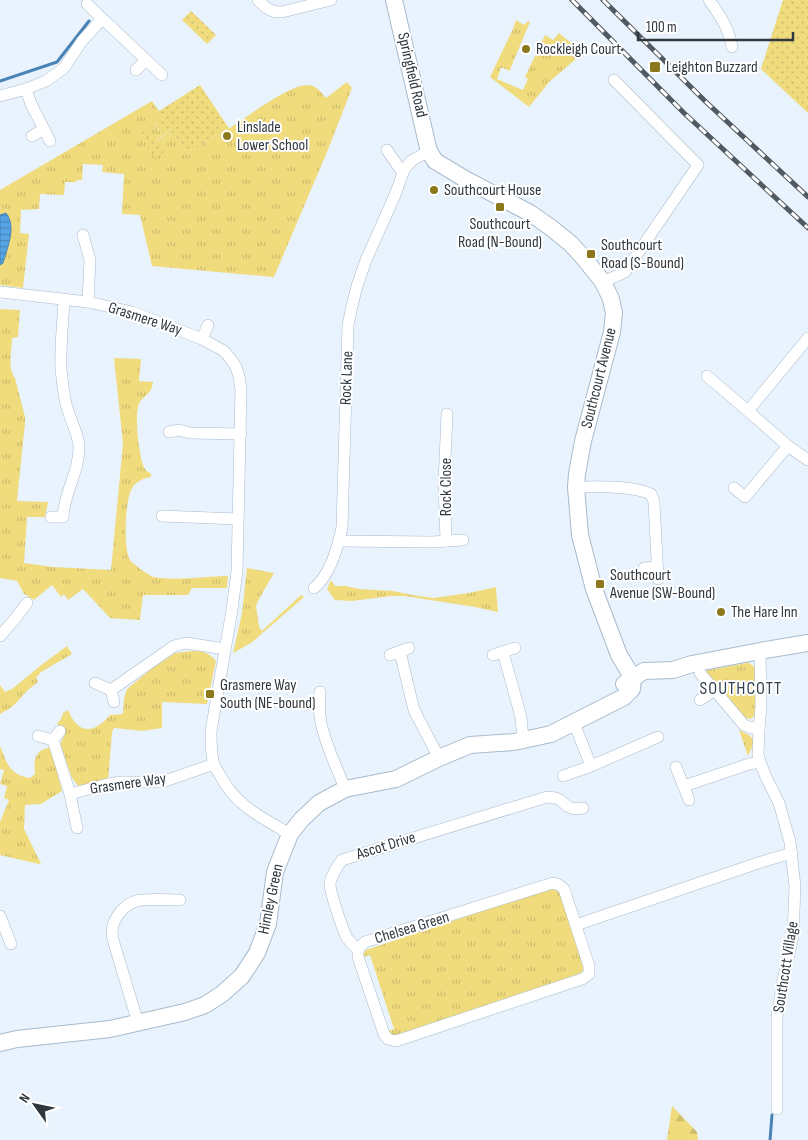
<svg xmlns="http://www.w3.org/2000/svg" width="808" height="1140" font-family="'Sofia Sans Condensed',sans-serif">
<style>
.grass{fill:url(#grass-tufts)}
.forest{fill:url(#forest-firs)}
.park{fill:url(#park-dots)}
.water{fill:url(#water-rules);stroke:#4a84b4}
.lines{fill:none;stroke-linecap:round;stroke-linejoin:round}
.stream{stroke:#4a84b4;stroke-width:3}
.street-casing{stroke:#a8bbcc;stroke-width:12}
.secondary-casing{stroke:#a8bbcc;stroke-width:18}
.street{stroke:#fff;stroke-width:11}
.secondary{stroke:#fff;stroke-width:16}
.rail-casing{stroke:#515a61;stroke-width:5}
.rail{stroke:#fff;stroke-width:3;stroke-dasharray:9;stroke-linecap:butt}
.poi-dot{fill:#8b781d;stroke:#fff;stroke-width:2}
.labels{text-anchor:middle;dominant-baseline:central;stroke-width:4;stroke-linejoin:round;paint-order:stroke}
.poi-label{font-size:16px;fill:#30383f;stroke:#fff;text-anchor:start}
.street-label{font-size:16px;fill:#30383f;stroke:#fff}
.neighbourhood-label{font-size:18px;letter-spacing:1px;fill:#31414f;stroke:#fff}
</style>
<defs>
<pattern id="grass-tufts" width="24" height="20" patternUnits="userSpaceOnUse" patternTransform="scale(1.25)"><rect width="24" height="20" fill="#f0db7d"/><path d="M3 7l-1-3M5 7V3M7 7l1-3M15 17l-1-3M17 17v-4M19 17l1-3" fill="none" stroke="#cebd6d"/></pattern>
<pattern id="forest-firs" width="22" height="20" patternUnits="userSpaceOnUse" patternTransform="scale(1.25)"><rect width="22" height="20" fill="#f0db7d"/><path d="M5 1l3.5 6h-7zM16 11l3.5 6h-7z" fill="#cebd6d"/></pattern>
<pattern id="park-dots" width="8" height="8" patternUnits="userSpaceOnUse" patternTransform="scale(1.25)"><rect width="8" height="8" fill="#f0db7d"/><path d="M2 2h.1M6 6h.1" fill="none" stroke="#cebd6d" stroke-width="1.8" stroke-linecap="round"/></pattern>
<pattern id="water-rules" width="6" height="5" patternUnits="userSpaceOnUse" patternTransform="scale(1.25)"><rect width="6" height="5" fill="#55a5e6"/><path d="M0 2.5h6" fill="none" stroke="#4787bc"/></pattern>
</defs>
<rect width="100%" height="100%" fill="#e8f3fe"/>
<g class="grass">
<path d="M516,20L524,25L528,21L530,22L511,67L510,71L503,68H501L497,79L523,90L528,79L525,77L545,35L553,40L559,33L575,46L582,54L550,81L529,107L490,77L513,29Z"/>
<path d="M347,82L352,88L327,152L274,277L152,266L140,215L122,214L124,174L102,172L103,165L83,164L82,180H77L76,182H65L64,195L40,194L39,209L21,210L20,233L29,234L23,288L0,285V190L152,101L164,118L155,124L161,133L170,128L172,130L156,140L139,134L158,142L173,133L188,154L228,127L230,128C247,117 289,85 307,85C316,85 321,92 326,98Z"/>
<path d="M0,309L20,310L18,337L12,338C12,350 7,368 15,378L25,417V423L17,501L48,502L45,517H27L24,563L53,567L111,570L123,444L114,358L141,359L139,381L153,382C151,396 144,394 139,404C134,414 139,460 145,469C146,471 150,473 151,474V477C144,478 135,482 132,488C125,500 123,548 130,560C133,564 146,573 151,576C165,582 211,576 228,576L227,588H192L188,595H143L140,620L110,618L83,589L68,600L64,594L61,597L52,585L34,600L24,594L17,581L0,578Z"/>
<path d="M247,568L274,573L259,599L256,606L259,627L262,631L301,595L304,597L251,643L233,653L242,613Z"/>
<path d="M331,580L335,586H345L360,589L393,591L412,595L433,598L469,593L496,587L498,612L475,607L404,596H391L352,601L335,600L327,589Z"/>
<path d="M67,646L72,654L41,672L36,678L38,682C35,685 31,687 28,690C17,701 16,706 0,714V685L5,692L12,689L40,666Z"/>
<path d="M191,651C204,651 208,652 216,661L207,704L162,702V728L142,731L114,728L112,732L108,782L78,786L72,778L60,744L66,732L57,724L61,719L63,713L68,710C78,734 93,735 110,715L123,714L124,698L127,689L151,669L175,653Z"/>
<path d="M746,663H749L756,668V715L750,719L744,717L729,698L704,671Z"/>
<path d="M739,730L749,735L753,739V745L748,756Z"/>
<path d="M0,746C7,764 10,775 30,778L35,774C34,758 34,751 51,747L62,791L41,804L25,805L24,829L41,864H39L0,855V822L9,800L4,798L7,786L0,784L4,770L0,769Z"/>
<path d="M551,888L559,890L584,970L581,975L396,1036L391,1034L388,1031L394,1029L370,955L364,957V953L366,950Z"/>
</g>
<path class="forest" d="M672,1106L697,1132L698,1140H667Z"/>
<g class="park">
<path d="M783,0H808V113L761,69Z"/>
<path d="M191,11L216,35L207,44L182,20Z"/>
<path d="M200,85L228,127L188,154L173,133L158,142L164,152L155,158L139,134L149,128L157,140L172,130L170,128L161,133L155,123L163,118L159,111Z"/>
</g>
<path class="water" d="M6,213C17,227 7,248 3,263L0,265V215Z"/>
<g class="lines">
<g class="stream">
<path d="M0,81L57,62L89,21"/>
<path d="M770,1140L772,1115"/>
</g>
<defs>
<g id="street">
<path d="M258,0C265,7 271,13 282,12L331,0"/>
<path d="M709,0C720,16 728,26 732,47"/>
<path d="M87,4L162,75"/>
<path d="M136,70L146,60"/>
<path d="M26,89L31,104L50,141"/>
<path d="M0,96L26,89L46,81L64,68L82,41L102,19"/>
<path d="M32,136L44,129"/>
<path d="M387,150L400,169L404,170"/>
<path d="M83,235L90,260L88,302"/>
<path d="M603,282L625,272L698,165L614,80"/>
<path d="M0,292L88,302L132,312L202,339L224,351L230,358L236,367L239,376L241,390L237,571L232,610L211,731C211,741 211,751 213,761C214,766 217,771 220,775C235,805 262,818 290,834"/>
<path d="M808,338L748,411L788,446L808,460"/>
<path d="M202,339L208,325"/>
<path d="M707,376L748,411"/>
<path d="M169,432L179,430L190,433L241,434"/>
<path d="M576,487C599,487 630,485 651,494L654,502L658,579"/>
<path d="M734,488L745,497L788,446"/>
<path d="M162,516L238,519"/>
<path d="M51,517H63C64,492 79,473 79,447C79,434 67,414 65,399C63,389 62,379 61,369C60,347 63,322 64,300"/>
<path d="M339,541L432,542L463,540"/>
<path d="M446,541L444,483L447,414"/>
<path d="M644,568L657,567"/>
<path d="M314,588C330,575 338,547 342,527L348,325L352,306L357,286L366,260L395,195L404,170L411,161L429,151"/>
<path d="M0,636L15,619L27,603"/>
<path d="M760,651L761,706L759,729L758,754L760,762L766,777L779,803L790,842L795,886L793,937L783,980L777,1017V1109"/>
<path d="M400,652L414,710L439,758"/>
<path d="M503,652L521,717L523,740"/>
<path d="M390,655L409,648"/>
<path d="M493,655L515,648"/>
<path d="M700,673L744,725L749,727L759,729"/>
<path d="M95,683L111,690L114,702"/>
<path d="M111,690L174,646L186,643L225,649"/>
<path d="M320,692C319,703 319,713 321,723C326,746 337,768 345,789"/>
<path d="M700,700L715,690"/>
<path d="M574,723L591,766"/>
<path d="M38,736L53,740L60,731"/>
<path d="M53,740L70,794L77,828"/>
<path d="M676,767L689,800"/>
<path d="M563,776L591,766L658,737"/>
<path d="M684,786L749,764L760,762"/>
<path d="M70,794L108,784L120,782H162L214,764"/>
<path d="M553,883L559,885L564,889L589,966V974L582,979L396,1041L388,1039L384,1034L358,957V949L365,942Z"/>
<path d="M0,916L11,944"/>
<path d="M576,925L761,862L792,853"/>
<path d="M358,949C354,946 350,942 347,938C343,931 330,892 330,884C331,875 337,867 342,860L547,797C548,797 555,798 556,798C568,803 565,811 583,808"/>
<path d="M138,1023L114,943C113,940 112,935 112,931C113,918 124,905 136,901C144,898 170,900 180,900"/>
</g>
<g id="secondary">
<path d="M394,0L426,139L429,151L435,161L465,179L530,213L550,227L570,243L583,257L603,282L611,299L614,313L612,332L583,441L577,474L576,487L580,535L594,589L619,655L633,678"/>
<path d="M624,684L644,671L673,670L692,664L760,651L808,643"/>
<path d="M0,1043L17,1039L110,1029L185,1012L205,1005L222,994L242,976L257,953L268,924L275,872L290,834L302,819L319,803L345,789L396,779L439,758L470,745L514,742L551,734L624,697L632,689L633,678"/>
</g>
</defs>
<use href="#street" class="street-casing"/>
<use href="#secondary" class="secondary-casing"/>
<use href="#street" class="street"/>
<use href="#secondary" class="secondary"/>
<defs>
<g id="rail">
<path d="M572,0L684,113L808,228"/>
<path d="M603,0L706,102L808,197"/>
</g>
</defs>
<use href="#rail" class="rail-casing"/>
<use href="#rail" class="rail"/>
</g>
<g class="poi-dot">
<circle cx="526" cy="49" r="5"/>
<rect x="649" y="61" width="12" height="12" rx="2.5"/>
<circle cx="227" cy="136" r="5"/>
<circle cx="434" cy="190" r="5"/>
<rect x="495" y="202" width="10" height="10" rx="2.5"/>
<rect x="586" y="249" width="10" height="10" rx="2.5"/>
<rect x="595" y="579" width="10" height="10" rx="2.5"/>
<circle cx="721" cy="612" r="5"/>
<rect x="205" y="689" width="10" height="10" rx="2.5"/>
</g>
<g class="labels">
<g class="poi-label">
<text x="536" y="49">Rockleigh Court</text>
<text x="666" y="67">Leighton Buzzard</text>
<text x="237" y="127">Linslade<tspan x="237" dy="18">Lower School</tspan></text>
<text x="444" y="190">Southcourt House</text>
<text x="500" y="224" text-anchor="middle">Southcourt<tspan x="500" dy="18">Road (N-Bound)</tspan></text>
<text x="601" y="245">Southcourt<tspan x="601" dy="18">Road (S-Bound)</tspan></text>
<text x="610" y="575">Southcourt<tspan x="610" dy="18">Avenue (SW-Bound)</tspan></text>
<text x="731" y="612">The Hare Inn</text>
<text x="220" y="685">Grasmere Way<tspan x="220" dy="18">South (NE-bound)</tspan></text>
</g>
<g class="street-label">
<text transform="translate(412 75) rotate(77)">Springfield Road</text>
<text transform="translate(145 319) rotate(18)">Grasmere Way</text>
<text transform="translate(347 378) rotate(-88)">Rock Lane</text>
<text transform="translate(599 378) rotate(-76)">Southcourt Avenue</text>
<text transform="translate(446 487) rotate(-90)">Rock Close</text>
<text transform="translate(128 784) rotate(-8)">Grasmere Way</text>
<text transform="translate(386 846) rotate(-17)">Ascot Drive</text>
<text transform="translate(271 899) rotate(-78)">Himley Green</text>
<text transform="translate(412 928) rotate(-17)">Chelsea Green</text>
<text transform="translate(786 967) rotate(-81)">Southcott Village</text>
</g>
<g class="neighbourhood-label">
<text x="741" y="688">SOUTHCOTT</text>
</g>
</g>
<g transform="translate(35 1105) rotate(303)" stroke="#ffffff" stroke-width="4" paint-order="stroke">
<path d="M0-4L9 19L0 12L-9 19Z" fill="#30383f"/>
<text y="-8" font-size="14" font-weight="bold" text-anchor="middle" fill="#30383f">N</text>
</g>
<path d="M638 32v8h155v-8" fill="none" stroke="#30383f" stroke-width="2.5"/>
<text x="646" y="32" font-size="15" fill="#30383f" stroke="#ffffff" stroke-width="4" paint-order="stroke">100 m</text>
</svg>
